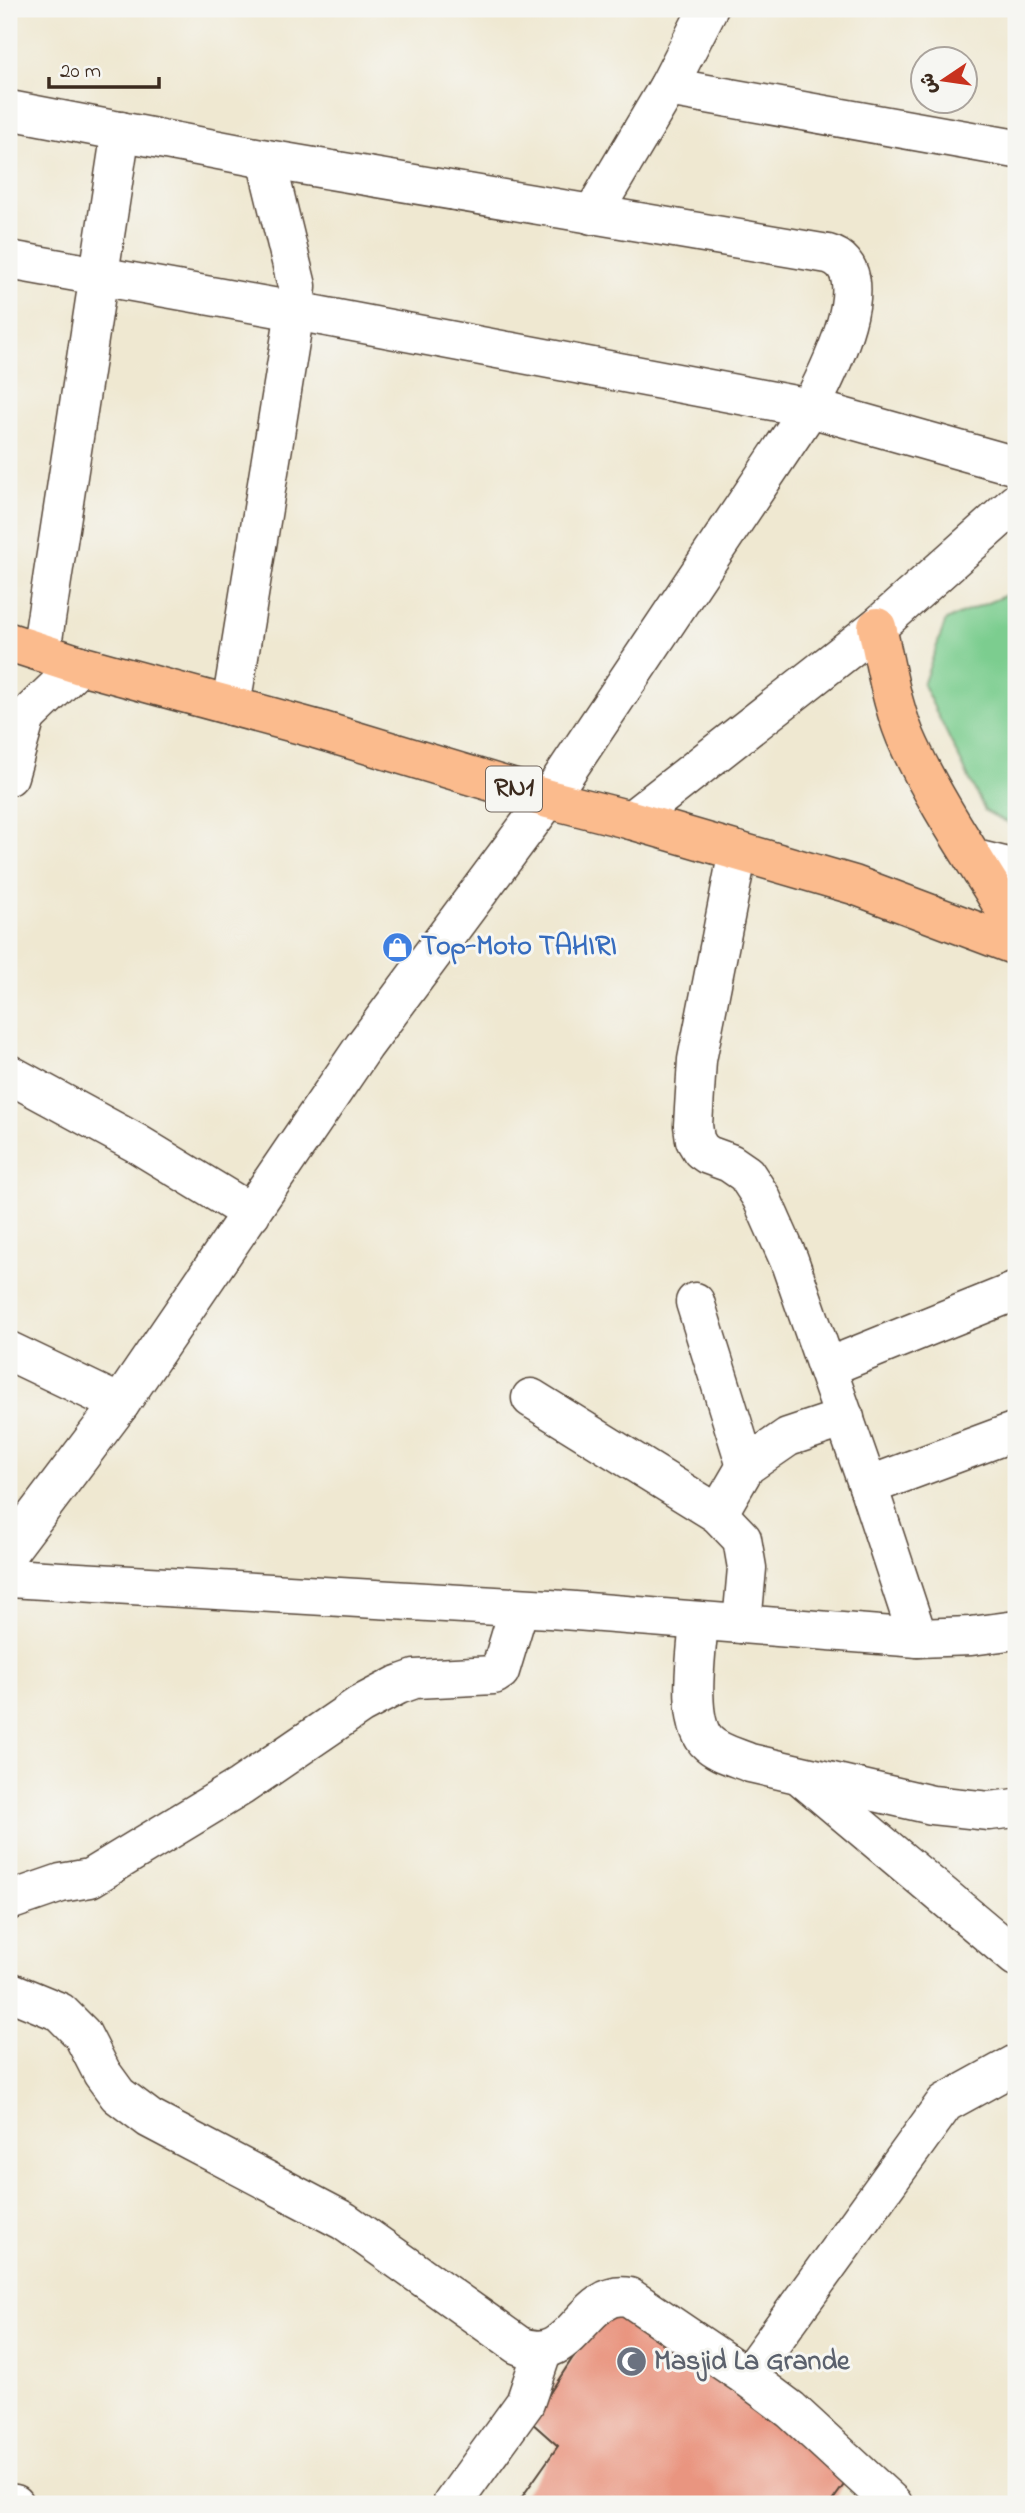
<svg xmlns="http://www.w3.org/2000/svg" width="1025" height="2513" font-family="'Indie Flower','Playpen Sans Arabic',sans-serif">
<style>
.green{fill:#7bcd8f;stroke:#5b7c56;stroke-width:2}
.building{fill:#e99580}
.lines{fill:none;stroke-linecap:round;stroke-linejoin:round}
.minor-casing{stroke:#564639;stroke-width:41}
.tertiary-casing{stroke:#564639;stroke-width:41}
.primary-casing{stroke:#564639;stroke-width:41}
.minor{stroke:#fff;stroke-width:38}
.tertiary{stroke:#fff;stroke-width:38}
.primary{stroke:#fbbb8d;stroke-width:38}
.labels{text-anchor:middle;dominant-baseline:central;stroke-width:6;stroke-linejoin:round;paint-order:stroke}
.shield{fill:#f6f6f2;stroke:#73675e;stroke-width:2}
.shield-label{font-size:26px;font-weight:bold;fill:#3b2a1e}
.shop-label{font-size:28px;font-weight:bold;fill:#366cbe;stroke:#f6f6f2;text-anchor:start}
.worship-label{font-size:28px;font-weight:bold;fill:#5b616d;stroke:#f6f6f2;text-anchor:start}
</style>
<rect width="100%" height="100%" fill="#f6f6f2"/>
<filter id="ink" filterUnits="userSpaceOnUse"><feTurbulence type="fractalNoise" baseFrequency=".0143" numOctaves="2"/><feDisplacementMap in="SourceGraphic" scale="14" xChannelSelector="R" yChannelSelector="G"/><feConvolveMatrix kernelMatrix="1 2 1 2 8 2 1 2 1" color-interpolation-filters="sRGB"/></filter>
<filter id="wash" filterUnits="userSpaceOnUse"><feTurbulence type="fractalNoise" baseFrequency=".00686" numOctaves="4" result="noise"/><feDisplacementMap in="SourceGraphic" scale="28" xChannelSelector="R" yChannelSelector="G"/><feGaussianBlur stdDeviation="1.57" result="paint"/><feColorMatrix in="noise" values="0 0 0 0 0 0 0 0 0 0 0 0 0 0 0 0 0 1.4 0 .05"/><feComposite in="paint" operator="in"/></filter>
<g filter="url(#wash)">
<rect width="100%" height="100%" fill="#efe8d1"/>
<path class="green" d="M1016,591V827L985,811L923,685L946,620Z"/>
<g id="blocks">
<path class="building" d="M609,2302L851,2475L830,2504H517L558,2446L531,2422Z"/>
</g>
</g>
<g filter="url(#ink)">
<use href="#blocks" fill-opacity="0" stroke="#564639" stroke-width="2"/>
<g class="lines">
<defs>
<g id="minor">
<path d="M668,87L1016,149"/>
<path d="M9,110L266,159L828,254C883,269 826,377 810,408L548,799L364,1046L120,1404L9,1551"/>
<path d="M592,215L668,87L708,9"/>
<path d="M9,260L295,311L810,408L1016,466"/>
<path d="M41,652L121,131"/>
<path d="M231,706L295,311L297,286L266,159"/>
<path d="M9,720L26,717L80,665"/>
<path d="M9,776L26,717"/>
<path d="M738,851L697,1060L693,1125L695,1140L701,1150L708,1155L730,1163L746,1174L761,1197L789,1260L868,1486L918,1638"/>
<path d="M975,859L1016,869"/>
<path d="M9,1074L136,1143L251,1213"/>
<path d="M695,1302L746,1466"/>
<path d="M9,1351L120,1404"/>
<path d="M828,1367L1016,1291"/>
<path d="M531,1398L718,1514L742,1539L747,1568L742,1624"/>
<path d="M868,1486L1016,1431"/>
<path d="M718,1514L746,1466L788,1437L845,1418"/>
<path d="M9,1578L550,1609L918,1638L971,1636L1016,1630"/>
<path d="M699,1621C697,1651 686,1717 706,1741C717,1753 736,1757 750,1763L932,1805L989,1811L1016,1808"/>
<path d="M803,1778L1016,1957"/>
<path d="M9,1901L61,1883L90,1878L240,1787L360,1705L398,1685L415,1679L494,1675L500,1671L519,1608"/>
<path d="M9,1991L60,2012L82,2034L102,2073L118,2095L150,2119L344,2221L518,2345C574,2370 581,2288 629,2297L747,2377L791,2410L893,2504"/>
<path d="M747,2377L945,2103L1016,2064"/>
<path d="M9,2503L15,2504"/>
<path d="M452,2504L525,2403L543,2350"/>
</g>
<path id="tertiary" d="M631,820L877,627L1016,503"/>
<g id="primary">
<path d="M877,627C886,667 892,709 910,747C939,810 981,868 1016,928"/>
<path d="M9,642L80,665L316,729L548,799L631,820L854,885L1016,946"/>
</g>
</defs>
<use href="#minor" class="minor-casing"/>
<use href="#tertiary" class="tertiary-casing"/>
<use href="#primary" class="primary-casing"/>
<use href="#minor" class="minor"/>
<use href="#tertiary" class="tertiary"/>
<use href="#primary" class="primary"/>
</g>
</g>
<defs>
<symbol id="shop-disc" viewBox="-11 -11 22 22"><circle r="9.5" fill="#3f7fe0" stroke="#f6f6f2"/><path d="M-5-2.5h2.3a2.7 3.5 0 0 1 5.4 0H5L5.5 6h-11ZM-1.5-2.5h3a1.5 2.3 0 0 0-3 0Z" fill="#fff"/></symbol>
<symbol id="mosque-disc" viewBox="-11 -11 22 22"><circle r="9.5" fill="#6b7280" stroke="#f6f6f2"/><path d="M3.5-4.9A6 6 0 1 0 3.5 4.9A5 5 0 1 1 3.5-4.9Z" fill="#fff"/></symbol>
</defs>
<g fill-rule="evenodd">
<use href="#shop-disc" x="380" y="930" width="35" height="35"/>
<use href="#mosque-disc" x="614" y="2344" width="35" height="35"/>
</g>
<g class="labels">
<rect class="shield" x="486" y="766.5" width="56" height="45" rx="5"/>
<g class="shield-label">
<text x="514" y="789">RN1</text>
</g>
<g class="shop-label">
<text x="421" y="947">Top-Moto TAHIRI</text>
</g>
<g class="worship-label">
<text x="654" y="2362">Masjid La Grande</text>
</g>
</g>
<rect width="1025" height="2513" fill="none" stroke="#f6f6f2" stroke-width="35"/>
<g transform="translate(944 80) rotate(257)"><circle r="33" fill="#f6f6f2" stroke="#aba49d" stroke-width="2"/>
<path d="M0-5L12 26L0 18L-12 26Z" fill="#c8321e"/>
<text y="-10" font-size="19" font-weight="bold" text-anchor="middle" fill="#3b2a1e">ش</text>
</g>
<path d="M49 77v10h110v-10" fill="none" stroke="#3b2a1e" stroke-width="3.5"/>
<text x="60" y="77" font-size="21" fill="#3b2a1e" stroke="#f6f6f2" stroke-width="5" paint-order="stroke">20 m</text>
</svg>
